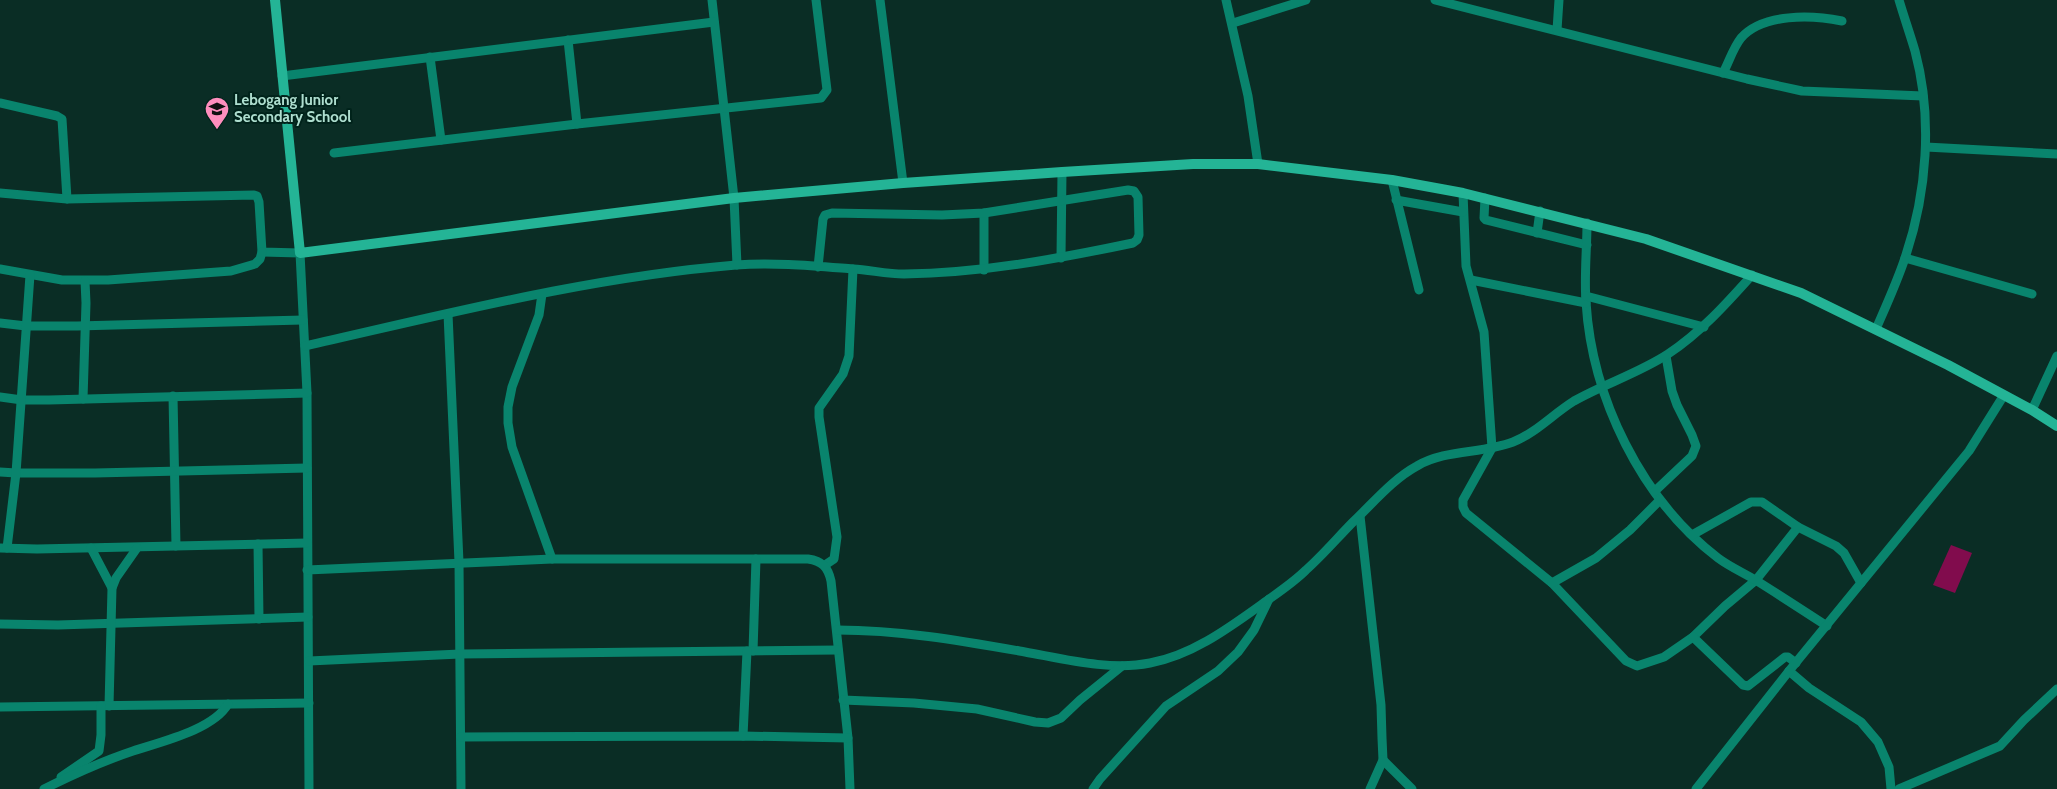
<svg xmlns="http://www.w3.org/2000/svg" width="2057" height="789" font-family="Cabin,sans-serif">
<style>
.green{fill:#810c4d}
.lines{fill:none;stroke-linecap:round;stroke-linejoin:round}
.street{stroke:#09846d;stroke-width:9}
.secondary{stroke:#24b496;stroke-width:10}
.labels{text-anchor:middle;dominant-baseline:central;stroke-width:4;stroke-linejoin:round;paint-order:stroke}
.poi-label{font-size:15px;font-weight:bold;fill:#aedecf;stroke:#00231b;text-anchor:start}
</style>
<rect width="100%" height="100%" fill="#0a2d25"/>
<path class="green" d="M1951,545L1972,553L1955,593L1933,585Z"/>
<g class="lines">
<g class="street">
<path d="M712,0L734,198L737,265"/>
<path d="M880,0L903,183"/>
<path d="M1226,0L1248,96L1258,164"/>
<path d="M1435,0L1747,79L1802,91L1923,96"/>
<path d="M1233,23L1306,0"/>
<path d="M1557,30L1559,0"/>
<path d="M568,40L577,124"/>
<path d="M430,57L441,140"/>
<path d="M1723,73C1729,62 1733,48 1741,38C1763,13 1812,15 1842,21"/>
<path d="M282,76L714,22"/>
<path d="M0,103L57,116L62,119L67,199"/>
<path d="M1926,147L2057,154"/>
<path d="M334,153L577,124L821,98L827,90L816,0"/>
<path d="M1392,180L1419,290"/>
<path d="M0,193L67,199L254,195L257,196L259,202L262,252L300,253L307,393L309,789"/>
<path d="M1463,193L1466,266L1484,332L1492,448L1463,500V507L1466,513L1552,583L1626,661L1637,666L1664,657L1693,637L1725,606L1756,580L1798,527"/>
<path d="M1485,198L1484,218L1486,220L1587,245"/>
<path d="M1396,200L1463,212"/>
<path d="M1587,223C1587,249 1584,276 1586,302C1592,398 1641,499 1718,558C1730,567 1744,573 1757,581C1781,596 1804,611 1827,626"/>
<path d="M1537,233L1540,211"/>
<path d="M1061,258L1062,172"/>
<path d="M1905,258L2032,294"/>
<path d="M0,269L62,280H108L231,271L255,264L260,259L262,252"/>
<path d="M984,270V213"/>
<path d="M1471,280L1586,303"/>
<path d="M542,294L539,315L512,387L508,407V423L512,447L552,559"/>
<path d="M1586,296L1704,327"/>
<path d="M448,314L459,562L461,789"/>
<path d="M0,323L26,326H77L303,320"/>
<path d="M1876,329C1886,306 1897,282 1905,258C1927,193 1933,118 1915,51C1910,34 1904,17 1899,0"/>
<path d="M305,346C447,314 590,277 736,265C774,262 815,266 853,269C870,270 887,274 904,274C982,273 1057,259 1133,243L1137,240L1139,235L1138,197L1134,191L1128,190L984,213L942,215L832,213L825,215L823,219L818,267"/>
<path d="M173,396L176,546"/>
<path d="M0,397L22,400H49L307,393"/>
<path d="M83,399L86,303L85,281"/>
<path d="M2032,410L2057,356"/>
<path d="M0,472L16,473H95L307,468"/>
<path d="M1655,491L1692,456L1696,446L1692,435L1677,405L1672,391L1666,356"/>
<path d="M1360,516L1381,705L1382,738L1383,760L1370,789"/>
<path d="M1692,535L1751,502H1762L1798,527L1836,546L1844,553L1861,583"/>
<path d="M258,544L259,619"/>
<path d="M0,548L37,549L307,543"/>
<path d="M7,548L16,473L30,275"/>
<path d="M91,548L112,588"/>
<path d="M825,565L834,559L837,537L819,417V408L843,374L849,356L853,269"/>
<path d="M307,570L552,559H808C822,561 828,567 831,581L848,738L850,789"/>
<path d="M1552,583L1596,558L1630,530L1660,500"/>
<path d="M0,624L58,625L308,617"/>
<path d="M837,630C901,630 962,641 1025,652C1064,659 1110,671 1150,663C1193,655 1230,627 1265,602C1279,592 1294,582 1306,570C1323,555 1338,537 1354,521C1374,502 1393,479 1417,466C1446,449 1482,454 1513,442C1536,433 1553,414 1574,401C1604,384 1639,373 1668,354C1701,332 1726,304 1752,275"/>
<path d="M1693,637L1743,685L1748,686L1785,657H1788L1796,663"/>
<path d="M753,651L756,559"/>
<path d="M309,661L460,654L838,650"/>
<path d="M1789,671L1809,688L1861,722L1878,742L1889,767L1891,789"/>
<path d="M843,700L914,703L977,709L1035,722L1048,723L1061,718L1080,700L1122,666"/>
<path d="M109,706L112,588L116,578L137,548"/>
<path d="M0,707L309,703"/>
<path d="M743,736L747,651"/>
<path d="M461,737L743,736L848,738"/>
<path d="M1383,760L1412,789"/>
<path d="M61,777L99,751L101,735V706"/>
<path d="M44,789C72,775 103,761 133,751C160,742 213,730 228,704"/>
<path d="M1093,789L1100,779L1166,706L1218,671L1238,652L1254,630L1269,599"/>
<path d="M1696,789L1789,671L1969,451L2004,395"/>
<path d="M1899,789L2000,746L2024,720L2057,689"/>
</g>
<path class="secondary" d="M275,0L300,253L734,198L903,183L1062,172L1193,164H1258L1392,180L1463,193L1646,239L1801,293L1948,365L2032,410L2057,426"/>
</g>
<defs>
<symbol id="school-pin" viewBox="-11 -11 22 30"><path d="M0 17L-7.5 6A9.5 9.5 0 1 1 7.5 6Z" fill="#fe8ebd" stroke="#00231b"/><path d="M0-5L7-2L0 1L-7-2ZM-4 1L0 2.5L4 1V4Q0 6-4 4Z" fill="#111"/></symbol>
</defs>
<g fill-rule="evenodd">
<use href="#school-pin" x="203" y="95" width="28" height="38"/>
</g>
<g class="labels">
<g class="poi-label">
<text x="234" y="100">Lebogang Junior<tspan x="234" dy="17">Secondary School</tspan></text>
</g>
</g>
</svg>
